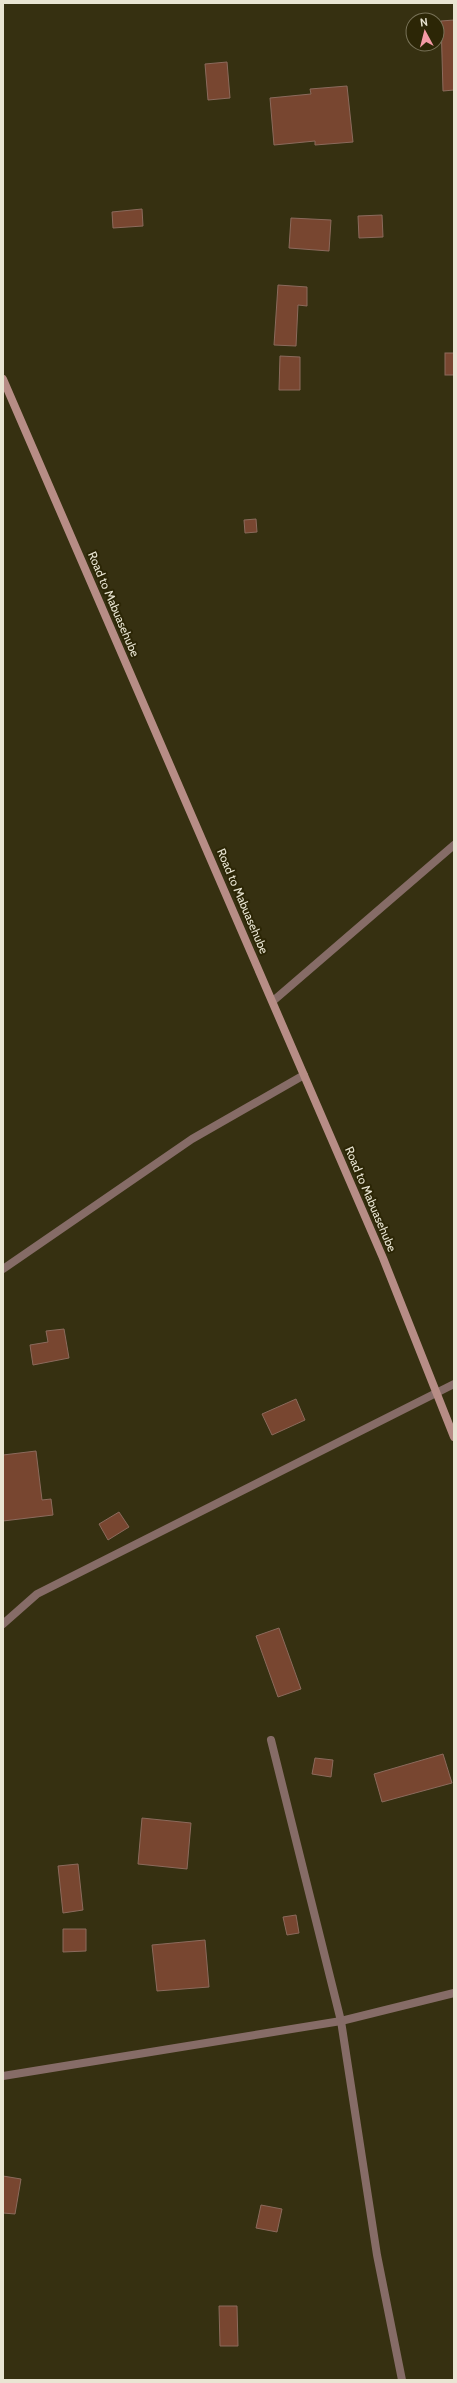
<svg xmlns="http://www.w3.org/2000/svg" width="457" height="2383" font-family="Cabin,sans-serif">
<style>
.building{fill:#784630;stroke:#8b6a5c}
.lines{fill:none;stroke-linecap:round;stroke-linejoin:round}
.street{stroke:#866c67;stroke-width:8}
.secondary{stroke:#b78d86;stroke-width:8}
.labels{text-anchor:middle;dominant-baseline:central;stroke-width:4;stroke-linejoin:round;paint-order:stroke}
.street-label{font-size:12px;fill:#e9e5d3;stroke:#2c2606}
</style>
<rect width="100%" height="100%" fill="#363011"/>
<g class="building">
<path d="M454,20V90L443,91L441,21Z"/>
<path d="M227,62L230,98L208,100L205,64Z"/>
<path d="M347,86L353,142L315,145V141L274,145L270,98L311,94L310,89Z"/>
<path d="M142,209L143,226L113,228L112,212Z"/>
<path d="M382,215L383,237L359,238L358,216Z"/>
<path d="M291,218L331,220L329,251L289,248Z"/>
<path d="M278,285L307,287V306L298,305L296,346L274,345Z"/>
<rect x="445" y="353" width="9" height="22"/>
<path d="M280,356L300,357V390H279Z"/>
<path d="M256,519L257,532L245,533L244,520Z"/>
<path d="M64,1329L69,1358L33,1365L30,1345L48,1342L46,1331Z"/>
<path d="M296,1399L305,1420L272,1435L262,1414Z"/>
<path d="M36,1451L42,1500L51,1499L53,1515L3,1521V1455Z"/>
<path d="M119,1512L129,1527L108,1540L99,1524Z"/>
<path d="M279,1628L301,1689L278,1697L256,1636Z"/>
<path d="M443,1754L452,1783L382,1802L374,1774Z"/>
<path d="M315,1758L333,1760L331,1777L312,1774Z"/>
<path d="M142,1818L191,1823L187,1869L138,1864Z"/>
<path d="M78,1864L83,1910L63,1913L58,1866Z"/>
<path d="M296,1915L299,1933L287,1935L283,1917Z"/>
<path d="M63,1929H86V1951L63,1952Z"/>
<path d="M205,1940L209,1987L157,1991L152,1945Z"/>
<path d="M3,2176L21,2179L15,2214L3,2213Z"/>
<path d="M261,2205L282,2209L277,2232L256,2228Z"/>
<path d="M219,2306H237L238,2346H220Z"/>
</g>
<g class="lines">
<g class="street">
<path d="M273,1001L454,845"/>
<path d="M3,1269L192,1139L304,1075"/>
<path d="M3,1624L37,1594L454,1384"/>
<path d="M271,1740L341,2021L377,2255L402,2380"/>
<path d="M3,2076L341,2021L454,1993"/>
</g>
<path class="secondary" d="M3,379L383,1258L454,1437"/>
</g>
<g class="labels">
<g class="street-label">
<text transform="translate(114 604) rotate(67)">Road to Mabuasehube</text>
<text transform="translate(243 901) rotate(67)">Road to Mabuasehube</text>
<text transform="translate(371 1199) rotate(67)">Road to Mabuasehube</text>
</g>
</g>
<rect width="457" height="2383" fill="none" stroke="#e9e5d3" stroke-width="8"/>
<g transform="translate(425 32) rotate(353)"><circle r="19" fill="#2c2606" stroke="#787258"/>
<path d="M0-3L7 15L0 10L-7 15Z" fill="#f49aa5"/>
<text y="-6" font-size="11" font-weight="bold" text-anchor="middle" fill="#e9e5d3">N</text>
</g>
</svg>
